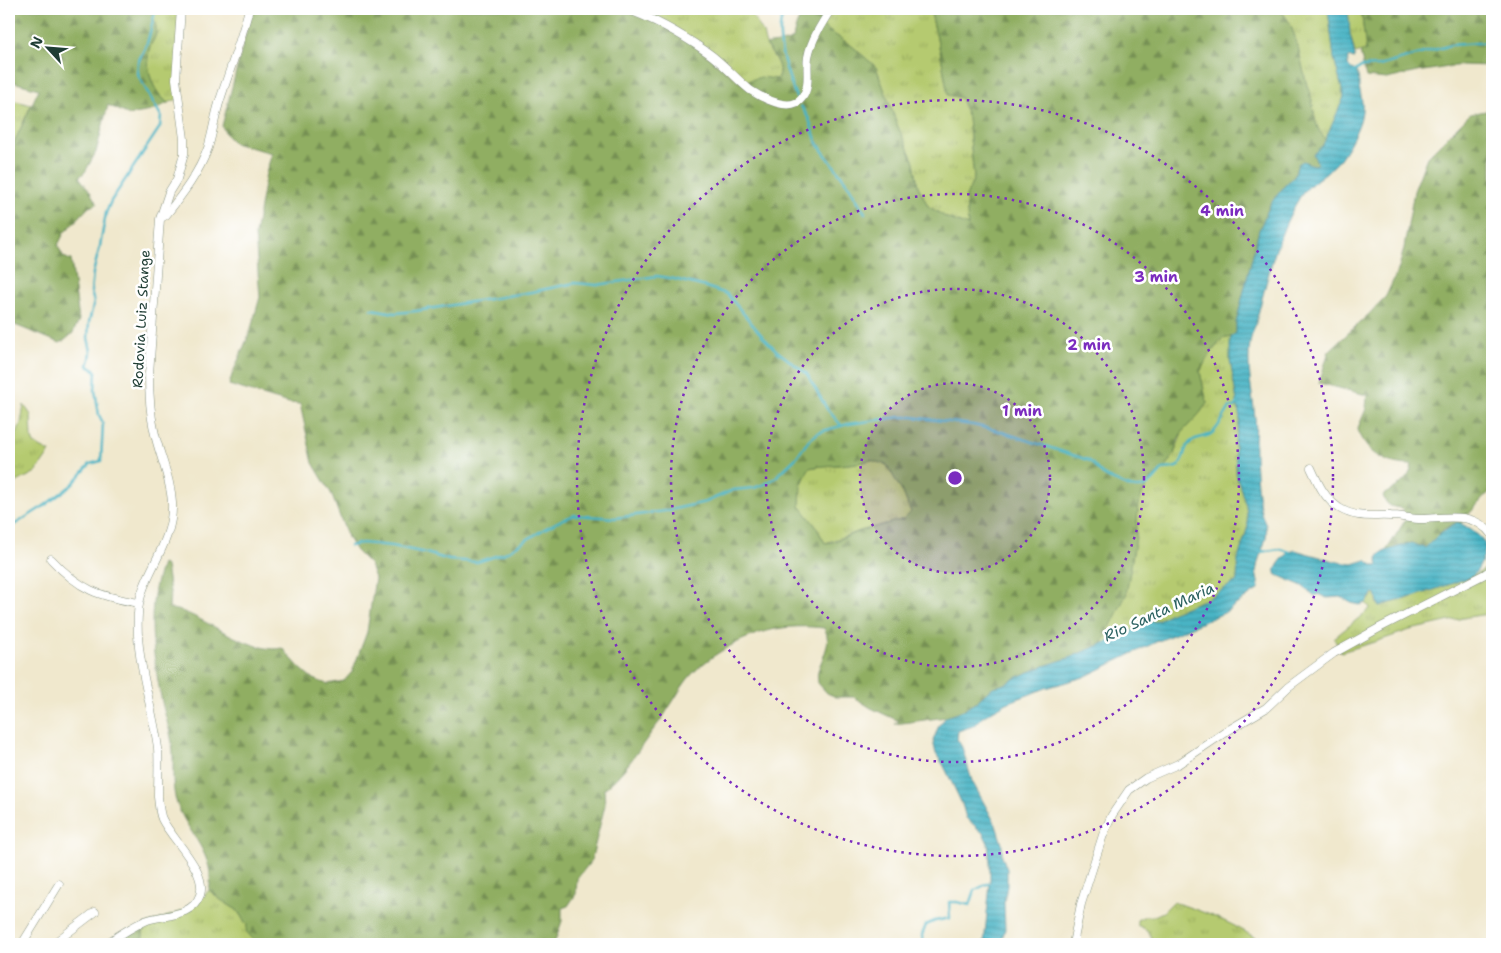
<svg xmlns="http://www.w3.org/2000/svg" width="1501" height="953" font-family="'Shantell Sans',sans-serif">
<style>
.grass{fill:url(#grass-tufts);stroke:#6a8452}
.forest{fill:url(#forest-firs);stroke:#58764b;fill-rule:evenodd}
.water{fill:url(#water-rules);stroke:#34787c}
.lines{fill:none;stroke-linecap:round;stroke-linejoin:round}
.stream{stroke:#48b4c5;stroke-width:2.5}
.minor-casing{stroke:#889280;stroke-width:9}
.minor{stroke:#fff;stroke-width:8}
.ring{fill:none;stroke:#7b2cbf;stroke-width:2.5;stroke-dasharray:2.5 5}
.labels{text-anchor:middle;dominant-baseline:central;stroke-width:5;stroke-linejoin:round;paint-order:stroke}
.street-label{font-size:14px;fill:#1f3d34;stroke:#fff}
.water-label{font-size:15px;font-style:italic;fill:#2b6160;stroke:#fff}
.centre{fill:#7b2cbf;stroke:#fff;stroke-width:2.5}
.ring-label{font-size:15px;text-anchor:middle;font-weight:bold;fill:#7b2cbf;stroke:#fff;stroke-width:5;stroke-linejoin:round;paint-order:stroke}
</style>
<defs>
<pattern id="grass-tufts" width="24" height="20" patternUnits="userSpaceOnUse" patternTransform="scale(1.25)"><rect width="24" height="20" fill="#b5ca6f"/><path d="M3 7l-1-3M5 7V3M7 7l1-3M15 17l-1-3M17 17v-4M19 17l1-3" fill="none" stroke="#9bae61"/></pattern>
<pattern id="forest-firs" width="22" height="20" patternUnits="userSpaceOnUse" patternTransform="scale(1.25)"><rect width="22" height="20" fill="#90ae62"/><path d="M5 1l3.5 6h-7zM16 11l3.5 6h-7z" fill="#758f52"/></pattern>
<pattern id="water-rules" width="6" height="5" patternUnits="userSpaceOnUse" patternTransform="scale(1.25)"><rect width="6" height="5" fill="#48b4c5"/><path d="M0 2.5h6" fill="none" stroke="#3b94a1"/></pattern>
</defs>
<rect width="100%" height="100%" fill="#fff"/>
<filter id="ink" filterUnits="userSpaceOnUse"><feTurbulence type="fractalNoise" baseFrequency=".02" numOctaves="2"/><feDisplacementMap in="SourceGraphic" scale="10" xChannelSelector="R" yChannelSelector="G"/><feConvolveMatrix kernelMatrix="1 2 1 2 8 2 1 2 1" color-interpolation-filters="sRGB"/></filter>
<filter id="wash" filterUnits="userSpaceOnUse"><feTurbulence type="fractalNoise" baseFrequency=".0096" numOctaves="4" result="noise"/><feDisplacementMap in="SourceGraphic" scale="20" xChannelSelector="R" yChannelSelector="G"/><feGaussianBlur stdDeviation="1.12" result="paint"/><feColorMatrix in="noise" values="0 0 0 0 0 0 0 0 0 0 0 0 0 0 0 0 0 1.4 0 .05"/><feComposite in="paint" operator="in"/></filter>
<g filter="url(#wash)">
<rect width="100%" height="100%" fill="#f0e8cd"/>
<g class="grass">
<path d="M151,9H181L178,37L180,98L168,103C152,91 146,70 149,50C150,44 156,38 156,32C157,25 152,15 151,9Z"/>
<path d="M661,9H750C752,18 759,24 763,33C764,36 764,41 766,44C771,56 784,65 777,79H771L739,83L658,16Z"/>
<path d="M829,9H930L941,55L948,95L961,98L968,118L974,178L966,197L968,226L947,218L928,206L918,186L914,162L898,127L876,67L852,46L823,27Z"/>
<path d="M1280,9H1328L1334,58L1344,97L1326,140C1313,125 1316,118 1312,101C1311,94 1307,88 1306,82C1301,62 1298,41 1289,22C1286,17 1283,13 1280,9Z"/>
<path d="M1348,9H1361L1366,50L1355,53L1350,34Z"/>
<path d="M16,101L31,105L9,154V105Z"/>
<path d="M1231,337L1230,360L1240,419L1235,441L1236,473L1246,506L1248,526L1238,559L1237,581L1209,598L1170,613L1158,621L1141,623L1131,632L1102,644L1108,632L1132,557L1136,537L1138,508L1142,494L1152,478L1164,469L1174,454L1183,431L1200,413L1207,403L1200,372L1207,358L1222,339Z"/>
<path d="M24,405L31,415L32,439L34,444L50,452L36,472L15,483L12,495L13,506L9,509V441L15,438L21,423Z"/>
<path d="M871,460L887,465L904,495L911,512L904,519L860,531L825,543L815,525L800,506L801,486L809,468C830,464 851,466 871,460Z"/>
<path d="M1492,566V605L1488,614L1468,617L1410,630L1375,642L1341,652L1334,638L1370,609L1369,606L1365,603L1370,599L1373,593L1376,594L1378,605L1380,606L1416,596L1468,578Z"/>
<path d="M209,890L221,900L237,910L247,925L257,944H141L143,937L142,926L195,906Z"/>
<path d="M1173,902C1205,912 1237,924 1264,944H1152L1153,941L1147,930L1137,925V920L1145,916L1152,917L1163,912Z"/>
</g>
<g class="forest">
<path d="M9,9H151C152,15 157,25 156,32C156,38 150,44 149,50C146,70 152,91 168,103L151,111L129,115L108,105L96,152L85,172L79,177L89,190L97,204L89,207L64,233L58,245C61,253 63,258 71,260L79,320L73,333L65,340L60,343L10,323L9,321V154L39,89L9,81Z"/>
<path d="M252,9H661L658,16L740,83L761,77L777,79C784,67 773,55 766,45C777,42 782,45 793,39C795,27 799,13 812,9C816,7 824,9 829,9L823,27L852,46L876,67L898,127L914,162L918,186L928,206L947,218L968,226L966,197L974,178L968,118L961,98L948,95L941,55L930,9H1280C1283,13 1286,17 1289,22C1298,41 1301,62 1306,82C1307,88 1311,94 1312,101C1316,118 1313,125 1326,140L1321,148L1313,154L1318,164L1313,165L1303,161L1297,167L1294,177L1286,184L1271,203L1259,230L1236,323V333L1231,337L1222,339L1207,358L1200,372L1207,403L1200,413L1183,431L1178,440L1174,454L1164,469L1152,478L1142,494L1138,508L1136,537L1126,595L1102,644L1069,658L1047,665L1022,675L1003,685L993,687L975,703L958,713L946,717L895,724L899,721L871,708L854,697H836L827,693L818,683C818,679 817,675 818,671C822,657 833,643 824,628C807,626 788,626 771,630C743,636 704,658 687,680C680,689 675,699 668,709C662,720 653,729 646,740C633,758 622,775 604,789L605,805L591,861L577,879L576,894L568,906L562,908V921L554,944H257L246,931L247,925L237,910L221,900L209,890C217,857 187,832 177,804C170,784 175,763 172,743C170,729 165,716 162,702C153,657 145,608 162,564L166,566L170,592L169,608C174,610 179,610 184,612C208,621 256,655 282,648L300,668L313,679L327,684L344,681L352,672L367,632L375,578L370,565L356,551L348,538L331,493L313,463L300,404L289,403L229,385L232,375L250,332L260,297L255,235L266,173L272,153L234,143L227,136L222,126ZM871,460L887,465L904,495L911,512L904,519L860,531L832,542L825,543L815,525L800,506L801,486L809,468C830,464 851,466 871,460Z"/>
<path d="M1361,9H1492V80L1490,66L1461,65L1417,72L1387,79L1366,77L1360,52L1366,50Z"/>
<path d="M1489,108L1492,109V490L1485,496L1461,523L1457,522L1444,529L1425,548L1411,543L1386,551L1406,519L1402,508C1391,507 1386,506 1383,495C1395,488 1410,481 1412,465C1386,465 1367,454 1357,430L1366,409L1367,395L1319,383L1329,351L1369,314L1386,296L1399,268L1404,248L1414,191L1427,157L1470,114L1486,111Z"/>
<path d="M142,926L144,930L141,944H110Z"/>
</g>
<g class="water">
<path d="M1328,9H1348L1350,34L1355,56L1353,59L1349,57L1348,58C1346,72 1355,66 1358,76C1359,79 1359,83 1359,87C1362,100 1364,107 1360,121C1356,134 1345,153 1336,164C1324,176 1309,183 1300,197C1275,237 1267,282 1255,326C1243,353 1252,388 1255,417C1257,429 1254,442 1255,455C1256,473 1257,494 1261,512C1262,517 1265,521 1266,526C1269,540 1259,553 1257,567C1255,574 1259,582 1259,589L1224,613L1154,643L1084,677L1046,688L1007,703L984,716L973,726L958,731L957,739L962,747L972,781L996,825L1002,844V856L1007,869V886L1004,902L1005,929L1001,944H984L990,883V862L988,843L983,833L966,818L962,804L944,766L936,754L933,741L939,725L946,717L958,713L975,703L993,687L1003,685L1022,675L1047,665L1069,658L1131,632L1142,623L1158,621L1170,613L1209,598L1237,581L1238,559L1248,526L1246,506L1237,477L1235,453V441L1240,419L1230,360V340L1233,335L1236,333V323L1259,230L1271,203L1286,184L1294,177L1298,164L1303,161L1313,165L1318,164L1313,154L1323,145L1344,97L1334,58Z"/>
<path d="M1457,522C1464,524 1468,528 1474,532C1488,542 1487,548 1481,563C1478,570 1475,575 1468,578L1416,596L1379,606L1376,594L1373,593L1366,603L1360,605L1351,603L1341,597L1327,598L1318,594L1315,596L1302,586L1275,574C1275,565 1287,552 1295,550L1338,562L1353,564L1366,560L1376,567L1378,564L1377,558L1381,553L1386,551L1411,543L1425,548L1439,534Z"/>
</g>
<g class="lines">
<g class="stream">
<path d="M786,9C771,32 787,73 796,97"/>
<path d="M1354,72L1361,67L1379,66L1451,45L1492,42"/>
<path d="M801,106L809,119L816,140L822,150L847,183L865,213"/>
<path d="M372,309L395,313L416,311L531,292L575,283L597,285L657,276L670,278L706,287L727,294L764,338L777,351L807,374L827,409L841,425"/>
<path d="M9,528L44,506L72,485L90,464L101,461L103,423L99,415L95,390L96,372L93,368L89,367L88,365L90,359L91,351L88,338L89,322L94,302L91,292L93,273L100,246L106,213L111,201L160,127L161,116L139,77C134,60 144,55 148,40C151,29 153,19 156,9"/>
<path d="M350,546L362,543L392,546L426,553L449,560L477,562L505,553L546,528L563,519L575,515L615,518L665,511L706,502L733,490L754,488L765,484L775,478L795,459L809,440L819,432L848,424L900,417H912L973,425L999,431L1088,460C1094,463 1096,470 1102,474C1107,478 1114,480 1120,483C1143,494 1148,487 1163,469C1168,468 1175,469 1178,466C1184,462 1183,451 1188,445C1195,436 1200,439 1209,435C1216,433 1226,413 1230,407H1235L1238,403"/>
<path d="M1259,552L1280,549L1290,552"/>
<path d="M923,944L922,935L926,925L935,921L950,918L949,902H957L970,905L975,890L987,884H992"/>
</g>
</g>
</g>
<g filter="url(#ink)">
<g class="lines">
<defs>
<g id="minor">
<path d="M626,9C655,19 681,34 707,52C723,63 735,78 750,90C762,98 791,113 802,98C811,86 806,70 808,57C811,40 822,23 831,9"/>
<path d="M161,218L166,215C182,195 199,173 208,148C213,132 215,115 220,100C230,69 241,40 249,9"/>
<path d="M1311,468C1318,483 1324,498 1339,508C1357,519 1372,515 1391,516C1401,516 1411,519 1422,519C1447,518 1474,511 1492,535"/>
<path d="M51,559C80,590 98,596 139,603"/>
<path d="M22,944L59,884"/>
<path d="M53,944L95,912"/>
<path d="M106,944C118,936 131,927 145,921C163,914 192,918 200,895C208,871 172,840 162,819C159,812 159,804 158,797C158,781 159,764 158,748C152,703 135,659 138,614C139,576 174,546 172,503C171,478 159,455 154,430C150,412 149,393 149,374L160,219L169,192L177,179L184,154V139L176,79L181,9"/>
<path d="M1073,944L1081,904L1103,835L1112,815L1129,790L1146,778L1178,764L1227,731L1266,708L1288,687L1334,653L1381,627L1485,574L1492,569"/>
</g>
</defs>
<use href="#minor" class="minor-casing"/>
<use href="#minor" class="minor"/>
</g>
</g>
<circle cx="955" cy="478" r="95" fill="#7b2cbf" fill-opacity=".12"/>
<g class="ring">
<circle cx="955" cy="478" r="95"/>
<circle cx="955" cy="478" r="189"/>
<circle cx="955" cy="478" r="284"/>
<circle cx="955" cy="478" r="378"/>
</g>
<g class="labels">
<g class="street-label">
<text transform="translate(141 319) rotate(-87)">Rodovia Luiz Stange</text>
</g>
<g class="water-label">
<text transform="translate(1159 612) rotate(-25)">Rio Santa Maria</text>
</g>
</g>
<circle cx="955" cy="478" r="8" class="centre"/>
<g class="ring-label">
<text x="1222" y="216">4 min</text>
<text x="1156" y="282">3 min</text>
<text x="1089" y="350">2 min</text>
<text x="1022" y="416">1 min</text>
</g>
<rect width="1501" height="953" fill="none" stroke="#fff" stroke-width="30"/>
<g transform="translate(48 48) rotate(296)" stroke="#ffffff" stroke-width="4" paint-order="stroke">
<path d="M0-4L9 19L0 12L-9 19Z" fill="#1f3d34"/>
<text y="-8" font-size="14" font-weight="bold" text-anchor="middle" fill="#1f3d34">N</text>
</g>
</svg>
